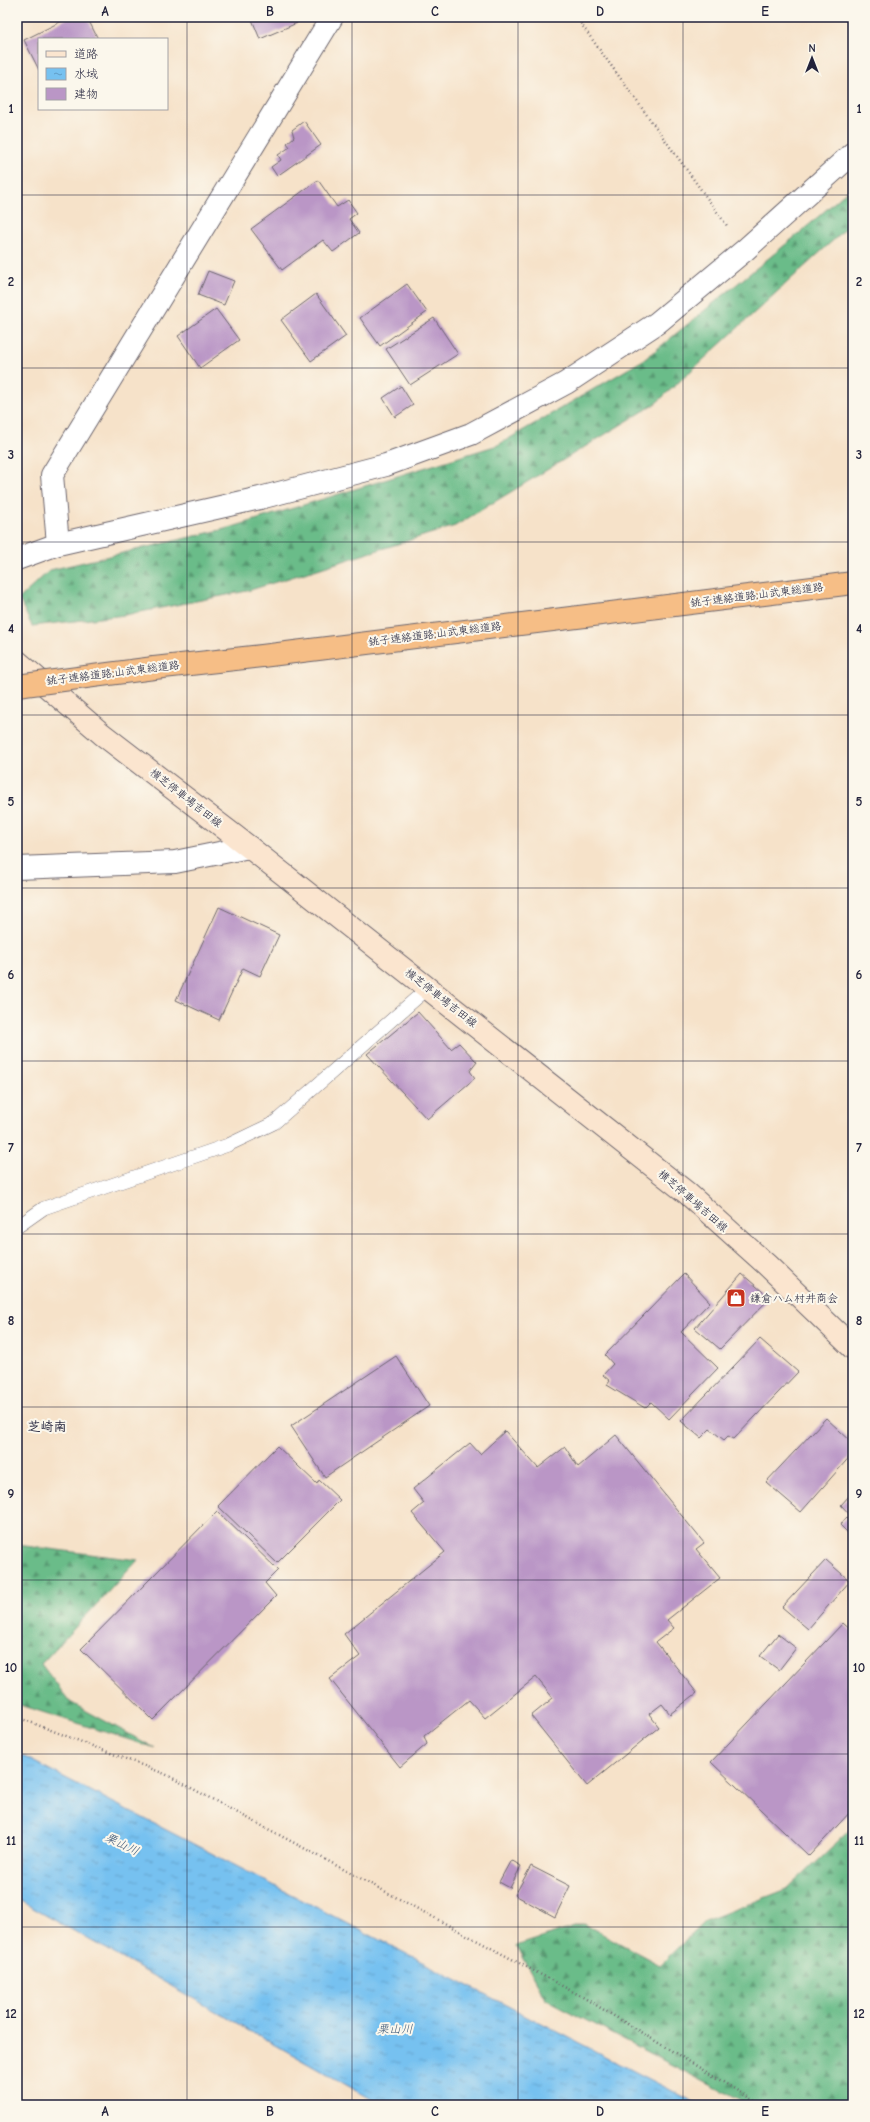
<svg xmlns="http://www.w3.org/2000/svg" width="870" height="2122" font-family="'Comic Neue','Klee One',sans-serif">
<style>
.forest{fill:url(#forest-firs);stroke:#466f62}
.water{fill:url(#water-ripples);stroke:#4c7296}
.building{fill:#ba96c6}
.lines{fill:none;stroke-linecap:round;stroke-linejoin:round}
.service-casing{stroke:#6c656d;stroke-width:14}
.minor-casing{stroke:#6c656d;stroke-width:24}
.tertiary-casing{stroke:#6c656d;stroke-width:24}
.secondary-casing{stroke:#6c656d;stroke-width:24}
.motorway-casing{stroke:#6c656d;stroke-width:24}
.path{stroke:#6c656d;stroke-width:2.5;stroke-dasharray:1 3;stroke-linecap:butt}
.service{stroke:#fff;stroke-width:13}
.minor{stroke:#fff;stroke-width:22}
.tertiary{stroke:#fff;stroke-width:22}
.secondary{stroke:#fbe5cf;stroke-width:22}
.motorway{stroke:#f6be86;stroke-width:22}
.motorway-bridge-casing{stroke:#6c656d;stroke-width:24;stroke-linecap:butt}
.motorway-bridge{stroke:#f6be86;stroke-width:22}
.grid{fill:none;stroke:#22223b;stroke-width:1;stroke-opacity:0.55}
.labels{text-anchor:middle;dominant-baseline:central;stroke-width:4;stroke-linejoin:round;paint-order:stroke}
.street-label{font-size:11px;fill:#22223b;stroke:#fbf7ec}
.poi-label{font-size:11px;fill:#22223b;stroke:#fbf7ec;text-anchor:start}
.water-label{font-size:12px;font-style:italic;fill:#3f5a7a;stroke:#fbf7ec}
.quarter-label{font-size:13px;font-weight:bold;fill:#22223b;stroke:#fbf7ec}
.neatline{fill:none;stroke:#22223b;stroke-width:1.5}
.grid-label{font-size:13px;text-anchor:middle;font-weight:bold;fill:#22223b}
</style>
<defs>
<pattern id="forest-firs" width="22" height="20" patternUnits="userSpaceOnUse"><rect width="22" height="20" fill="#6abc89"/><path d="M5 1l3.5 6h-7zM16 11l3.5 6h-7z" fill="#579871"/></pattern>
<pattern id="water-ripples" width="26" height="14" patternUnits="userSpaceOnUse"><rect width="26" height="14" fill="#76c1f0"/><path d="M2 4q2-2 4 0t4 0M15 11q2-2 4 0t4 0" fill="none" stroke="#609cc4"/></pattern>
</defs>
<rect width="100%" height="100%" fill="#fbf7ec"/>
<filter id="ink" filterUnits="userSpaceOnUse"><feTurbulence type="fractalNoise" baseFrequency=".025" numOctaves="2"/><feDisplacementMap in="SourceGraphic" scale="8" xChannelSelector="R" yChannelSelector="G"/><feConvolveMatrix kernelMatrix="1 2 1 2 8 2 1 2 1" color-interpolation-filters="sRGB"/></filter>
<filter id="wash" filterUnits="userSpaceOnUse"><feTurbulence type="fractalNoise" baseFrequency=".012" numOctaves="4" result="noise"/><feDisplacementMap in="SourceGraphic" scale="16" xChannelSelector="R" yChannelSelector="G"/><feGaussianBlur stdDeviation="0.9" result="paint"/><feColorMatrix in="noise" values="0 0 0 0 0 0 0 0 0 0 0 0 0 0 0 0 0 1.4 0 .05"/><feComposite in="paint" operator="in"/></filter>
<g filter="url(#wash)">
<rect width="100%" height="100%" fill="#f6e2c9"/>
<g class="forest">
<path d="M853,186V222L655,404L455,526L247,591L125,615L32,626L19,599L50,570L229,528L498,445L645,359L802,231Z"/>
<path d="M17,1545L138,1560L41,1664L70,1702L155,1748L17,1704Z"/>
<path d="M853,1827V2105H749L545,1999L516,1946L584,1924L660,1965L705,1921L787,1889Z"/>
</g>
<path class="water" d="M17,1753L688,2099L697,2105H382L17,1899Z"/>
<g id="blocks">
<g class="building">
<path d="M70,17H87L98,39H39V70L24,40Z"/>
<path d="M251,17H294L297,23L260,39Z"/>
<path d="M304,121L321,145L277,176L271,167L281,160L278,155L290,147L287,143L294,137L292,130Z"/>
<path d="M318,180L337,207L348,200L357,213L349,219L359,233L333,252L323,240L282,270L251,229Z"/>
<path d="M208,271L234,281L224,305L198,295Z"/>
<path d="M407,284L427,312L380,346L360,318Z"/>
<path d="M316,294L346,336L311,361L281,320Z"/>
<path d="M216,309L239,340L200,368L178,336Z"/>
<path d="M434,318L458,354L410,385L386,349Z"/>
<path d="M401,386L413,405L395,417L383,398Z"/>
<path d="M219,907L279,935L260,976L243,968L219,1020L176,1000Z"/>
<path d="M418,1012L451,1049L459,1043L477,1062L470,1071L475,1078L427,1119L367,1054Z"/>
<path d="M684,1274L710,1302L681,1332L718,1368L669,1419L651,1402L645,1408L607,1385L610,1381L603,1375L613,1364L605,1355Z"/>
<path d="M742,1274L770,1298L720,1349L695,1328Z"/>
<path d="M760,1339L798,1372L734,1439L728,1436L724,1440L710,1429L701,1438L681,1421Z"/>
<path d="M396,1356L429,1406L325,1477L291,1426Z"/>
<path d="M826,1418L853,1443V1453L801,1512L766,1482Z"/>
<path d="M505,1431L538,1468L565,1447L578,1467L616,1435L704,1543L696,1549L720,1578L667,1620L674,1628L656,1642L697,1693L670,1714L662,1704L649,1714L659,1727L587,1786L531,1716L553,1698L536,1677L485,1718L469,1700L424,1736L427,1744L400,1767L330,1679L360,1656L344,1634L445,1552L412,1513L424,1503L413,1489L470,1443L480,1454Z"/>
<path d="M277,1446L317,1484L319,1480L340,1500L277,1563L218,1506Z"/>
<path d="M849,1496L853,1500V1518L841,1505Z"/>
<path d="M217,1511L278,1570L265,1583L276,1596L153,1720L81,1649Z"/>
<path d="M847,1517L853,1523V1538L840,1525Z"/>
<path d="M826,1560L850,1581L808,1629L782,1607Z"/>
<path d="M843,1623L853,1632V1809L809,1856L711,1762Z"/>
<path d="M778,1634L796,1648L779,1670L760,1656Z"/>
<path d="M511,1860L521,1866L510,1888L499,1882Z"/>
<path d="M531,1866L570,1886L555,1917L515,1895Z"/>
</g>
</g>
</g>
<g filter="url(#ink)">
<use href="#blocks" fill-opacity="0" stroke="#6c656d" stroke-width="1"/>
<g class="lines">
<defs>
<path id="service" d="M17,1227L44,1208L228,1145L274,1123L428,988"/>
<g id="minor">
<path d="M58,544L52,475L332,17"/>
<path d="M17,868L175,862L249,847"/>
</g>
<path id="tertiary" d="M17,559L58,544L260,498L386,465L471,434L566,383L657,323L745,250L853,153"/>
<path id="secondary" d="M17,661L102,734L249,847L687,1193L767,1265L853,1348"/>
<path id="motorway" d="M154,668L262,656L853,583"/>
</defs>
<use href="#service" class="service-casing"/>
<use href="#minor" class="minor-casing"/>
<use href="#tertiary" class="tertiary-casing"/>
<use href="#secondary" class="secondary-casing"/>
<use href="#motorway" class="motorway-casing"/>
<g class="path">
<path d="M576,17L728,227"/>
<path d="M17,1717L165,1774L581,1996L761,2105"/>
</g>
<use href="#service" class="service"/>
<use href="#minor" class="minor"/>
<use href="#tertiary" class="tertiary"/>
<use href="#secondary" class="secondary"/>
<use href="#motorway" class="motorway"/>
<defs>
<path id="motorway-bridge" d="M17,686L154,668"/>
</defs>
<use href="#motorway-bridge" class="motorway-bridge-casing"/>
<use href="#motorway-bridge" class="motorway-bridge"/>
</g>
</g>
<path class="grid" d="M187,17V2105M352,17V2105M518,17V2105M683,17V2105M17,195H853M17,368H853M17,542H853M17,715H853M17,888H853M17,1061H853M17,1234H853M17,1407H853M17,1580H853M17,1754H853M17,1927H853"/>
<defs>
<symbol id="shop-square" viewBox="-11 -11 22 22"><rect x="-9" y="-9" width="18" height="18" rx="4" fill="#c8321e" stroke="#fbf7ec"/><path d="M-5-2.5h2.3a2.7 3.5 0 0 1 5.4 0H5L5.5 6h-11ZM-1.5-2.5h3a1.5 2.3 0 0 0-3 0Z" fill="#fff"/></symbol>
</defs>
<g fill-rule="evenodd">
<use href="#shop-square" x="725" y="1287" width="22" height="22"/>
</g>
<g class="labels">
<g class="street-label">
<text transform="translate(757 595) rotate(-7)">銚子連絡道路;山武東総道路</text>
<text transform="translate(435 634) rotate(-7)">銚子連絡道路;山武東総道路</text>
<text transform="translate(113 673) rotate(-7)">銚子連絡道路;山武東総道路</text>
<text transform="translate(186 798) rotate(38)">横芝停車場吉田線</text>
<text transform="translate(441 998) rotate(38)">横芝停車場吉田線</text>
<text transform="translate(693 1201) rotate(41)">横芝停車場吉田線</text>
</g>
<g class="poi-label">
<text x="750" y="1298">鎌倉ハム村井商会</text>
</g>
<g class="water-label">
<text transform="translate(122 1844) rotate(26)">栗山川</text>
<text x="395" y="2029">栗山川</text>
</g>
<g class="quarter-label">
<text x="47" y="1426">芝崎南</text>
</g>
</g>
<rect width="870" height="2122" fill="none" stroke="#fbf7ec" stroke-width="44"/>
<rect x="38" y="38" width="130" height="72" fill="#fbf7ec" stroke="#a4a2a5"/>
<rect x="46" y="51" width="20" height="6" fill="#fbe5cf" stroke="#a4a2a5"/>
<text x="74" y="58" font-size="12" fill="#22223b">道路</text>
<rect x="46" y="68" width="20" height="12" fill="url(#water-ripples)" stroke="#a4a2a5"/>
<text x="74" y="78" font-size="12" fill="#22223b">水域</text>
<rect x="46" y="88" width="20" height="12" fill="#ba96c6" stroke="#a4a2a5"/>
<text x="74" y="98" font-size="12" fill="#22223b">建物</text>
<g transform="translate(812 58)" stroke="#fbf7ec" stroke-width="3" paint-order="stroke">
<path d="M0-3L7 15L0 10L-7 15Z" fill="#22223b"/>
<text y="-6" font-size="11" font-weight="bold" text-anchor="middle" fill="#22223b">N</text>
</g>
<rect x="22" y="22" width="826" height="2078" class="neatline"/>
<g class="grid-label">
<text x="105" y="16">A</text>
<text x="270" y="16">B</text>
<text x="435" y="16">C</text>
<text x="600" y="16">D</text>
<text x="765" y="16">E</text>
<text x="11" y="113">1</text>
<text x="859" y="113">1</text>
<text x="11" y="286">2</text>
<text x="859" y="286">2</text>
<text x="11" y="459">3</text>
<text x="859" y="459">3</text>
<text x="11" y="633">4</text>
<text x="859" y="633">4</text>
<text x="11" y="806">5</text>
<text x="859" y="806">5</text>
<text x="11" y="979">6</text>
<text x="859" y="979">6</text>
<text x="11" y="1152">7</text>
<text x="859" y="1152">7</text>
<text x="11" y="1325">8</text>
<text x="859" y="1325">8</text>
<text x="11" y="1498">9</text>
<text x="859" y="1498">9</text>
<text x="11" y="1672">10</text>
<text x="859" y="1672">10</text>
<text x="11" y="1845">11</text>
<text x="859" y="1845">11</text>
<text x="11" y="2018">12</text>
<text x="859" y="2018">12</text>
<text x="105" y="2116">A</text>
<text x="270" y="2116">B</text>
<text x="435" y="2116">C</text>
<text x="600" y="2116">D</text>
<text x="765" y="2116">E</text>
</g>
</svg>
